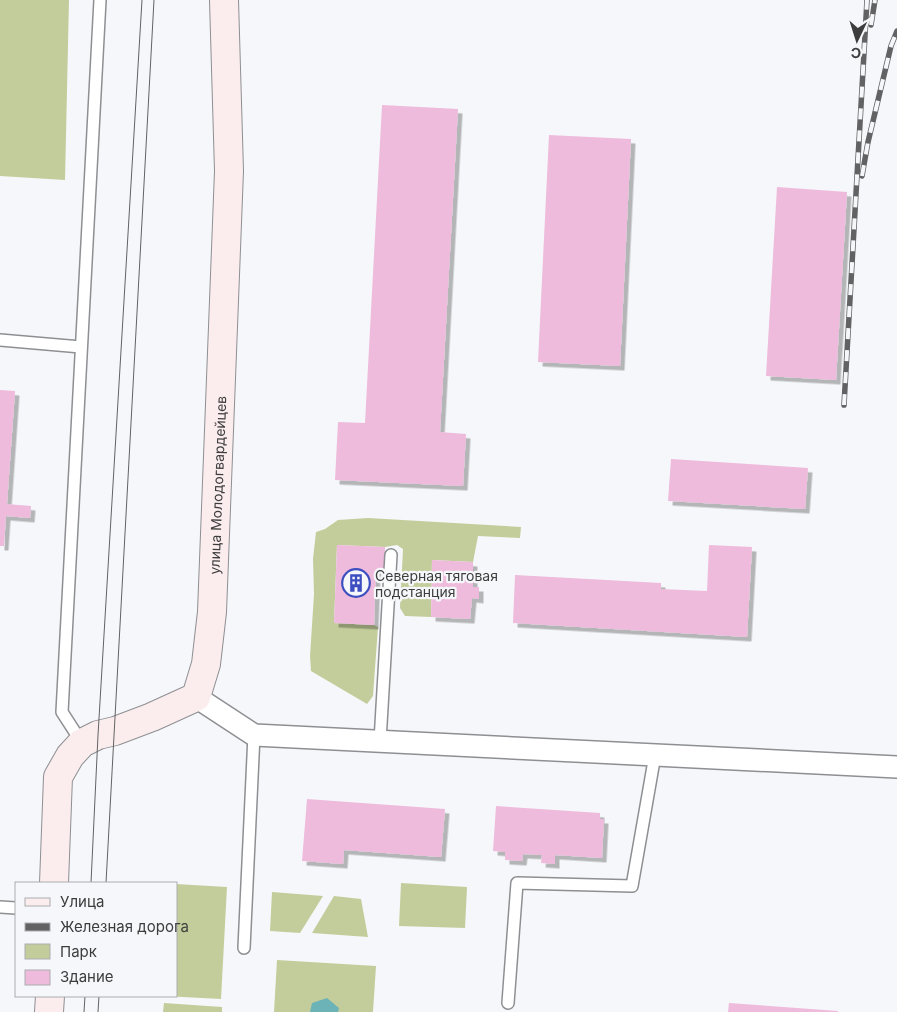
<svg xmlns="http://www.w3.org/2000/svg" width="897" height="1012" font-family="Inter,sans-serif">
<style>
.green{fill:#c3cd9b}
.water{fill:#6cb3b7}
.building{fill:#eebbdc;filter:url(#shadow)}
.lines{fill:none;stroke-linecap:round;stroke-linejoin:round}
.lane-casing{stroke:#8e8f92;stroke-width:14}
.street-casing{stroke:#8e8f92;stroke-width:24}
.secondary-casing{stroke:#8e8f92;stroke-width:30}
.lane{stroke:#fff;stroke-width:11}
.street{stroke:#fff;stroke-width:21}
.secondary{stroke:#fbedee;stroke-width:28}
.tram{stroke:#626264;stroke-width:1}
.rail-casing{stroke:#626264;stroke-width:5.5}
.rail{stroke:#f6f7fa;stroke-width:4;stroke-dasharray:11;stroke-linecap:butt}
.labels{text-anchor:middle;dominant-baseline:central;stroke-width:4.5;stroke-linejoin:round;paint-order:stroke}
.street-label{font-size:14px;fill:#3d3d3e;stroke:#f6f7fa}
.poi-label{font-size:14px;fill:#3d3d3e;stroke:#f6f7fa;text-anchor:start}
</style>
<defs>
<filter id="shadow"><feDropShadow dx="4.5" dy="4.5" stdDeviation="0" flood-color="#0004"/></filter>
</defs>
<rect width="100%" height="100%" fill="#f6f7fa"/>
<g class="green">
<path d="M0,0H69L65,180L0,176Z"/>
<path d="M368,518L521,527L520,538L478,536L473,562L432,560L431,617L405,616L400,608L403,549L397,545L385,547L337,545L334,623L374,625L378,627L373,696L367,704L311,671L310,656L314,594L313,559L316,532L325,529L338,520Z"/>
<path d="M401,883L467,887L465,928L399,926Z"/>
<path d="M176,884L227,887L221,999L163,996H176Z"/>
<path d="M272,892L323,896L300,933L270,931Z"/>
<path d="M334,896L361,899L368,937L312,933Z"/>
<path d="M277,960L376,966L373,1012H274Z"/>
<path d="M164,1003L222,1007V1012H163Z"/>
</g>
<path class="water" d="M327,998L339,1008L338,1012H310L312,1003Z"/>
<g class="building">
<path d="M382,105L458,109L440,432L466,434L463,486L335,480L338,422L365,423Z"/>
<path d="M549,135L631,139L620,366L538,362Z"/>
<path d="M777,187L847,192L836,380L766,376Z"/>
<path d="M0,390L15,391L7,504L31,506L30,518L6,516L4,546H0Z"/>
<path d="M671,459L808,468L805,509L668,501Z"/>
<path d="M337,545L385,547L384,571H376L374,625L334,623Z"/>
<path d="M709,545L752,547L747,637L513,623L515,575L661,583V589L707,591Z"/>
<path d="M432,560L473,562V587H479V599L472,598L470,619L431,617Z"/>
<path d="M307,799L445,809L441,857L344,850L343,864L302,861Z"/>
<path d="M496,806L600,813V819H604L602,858L555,855V864L541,863L542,855L523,854L522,861L505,860V852L493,851Z"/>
<path d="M729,1003L838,1011V1012H728Z"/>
</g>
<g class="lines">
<defs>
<g id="lane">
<path d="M0,340L81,347"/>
<path d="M380,741L391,555"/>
<path d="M82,743L62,712L100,0"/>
<path d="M0,907L16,908"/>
<path d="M244,948L254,735"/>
<path d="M508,1003L517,883L632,886L655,755"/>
</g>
<path id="street" d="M196,697L254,735L897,767"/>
<g id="secondary">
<path id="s1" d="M54,883L58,777L70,756L82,743L98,735L115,731L152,717L196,697L206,664L212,612L229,171L224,0"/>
<path d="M49,1012L50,996"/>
</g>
</defs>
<use href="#lane" class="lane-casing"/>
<use href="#street" class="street-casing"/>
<use href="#secondary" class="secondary-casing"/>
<use href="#lane" class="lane"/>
<use href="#street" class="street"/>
<use href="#secondary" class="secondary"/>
<g class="tram">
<path d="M91,883L98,735L142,0"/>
<path d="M106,883L154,0"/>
<path d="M84,1012L85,996"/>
<path d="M98,1012L99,996"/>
</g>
<defs>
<g id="rail">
<path d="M871,25L875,0"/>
<path d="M862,176L868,142L891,46L897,31"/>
<path d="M844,405L867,0"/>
</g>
</defs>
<use href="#rail" class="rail-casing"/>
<use href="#rail" class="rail"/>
</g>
<defs>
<symbol id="building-ring" viewBox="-11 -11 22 22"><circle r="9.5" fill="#f6f7fa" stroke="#3d4ec1" stroke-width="1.5"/><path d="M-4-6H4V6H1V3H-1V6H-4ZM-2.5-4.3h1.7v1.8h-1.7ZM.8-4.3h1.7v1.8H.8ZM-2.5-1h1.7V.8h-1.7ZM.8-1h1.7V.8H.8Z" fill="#3d4ec1"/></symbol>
</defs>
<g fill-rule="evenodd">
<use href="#building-ring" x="340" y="567" width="32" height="32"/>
</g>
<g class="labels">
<g class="street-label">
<text stroke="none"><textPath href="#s1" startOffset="485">улица Молодогвардейцев</textPath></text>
</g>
<g class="poi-label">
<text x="375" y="575">Северная тяговая<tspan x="375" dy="16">подстанция</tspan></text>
</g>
</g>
<rect x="15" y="882" width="162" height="115" fill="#f6f7fa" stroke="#acadaf"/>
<rect x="25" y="898" width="25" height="8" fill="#fbedee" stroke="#acadaf"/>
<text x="60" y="907" font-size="15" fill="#3d3d3e">Улица</text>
<rect x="25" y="923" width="25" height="8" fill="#626264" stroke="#acadaf"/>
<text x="60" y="932" font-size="15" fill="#3d3d3e">Железная дорога</text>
<rect x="25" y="944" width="25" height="15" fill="#c3cd9b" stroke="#acadaf"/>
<text x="60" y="957" font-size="15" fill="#3d3d3e">Парк</text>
<rect x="25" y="970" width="25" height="15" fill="#eebbdc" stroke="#acadaf"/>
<text x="60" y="982" font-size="15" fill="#3d3d3e">Здание</text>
<g transform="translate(857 40) rotate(184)" stroke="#f6f7fa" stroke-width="4" paint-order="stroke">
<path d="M0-4L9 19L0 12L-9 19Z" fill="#3d3d3e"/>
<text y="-8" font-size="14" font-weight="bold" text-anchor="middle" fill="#3d3d3e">С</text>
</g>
</svg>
